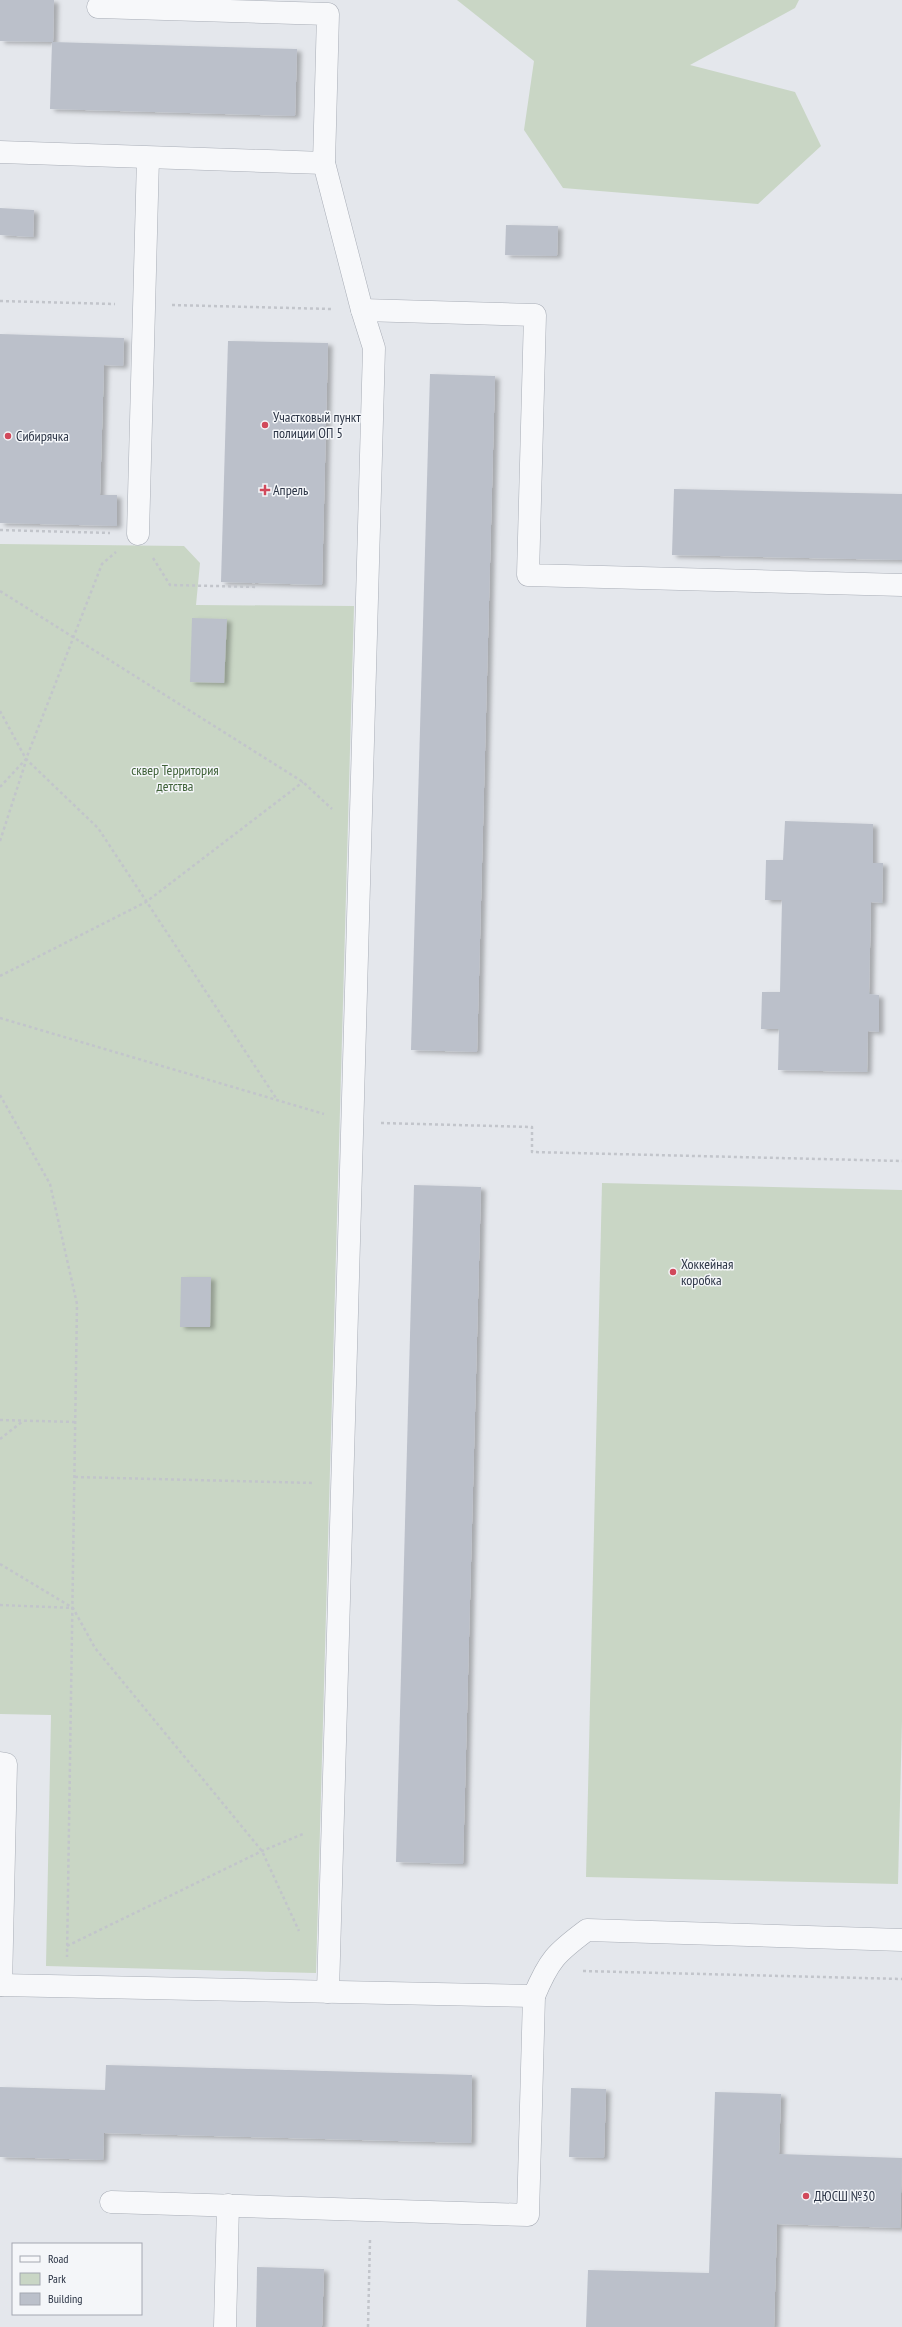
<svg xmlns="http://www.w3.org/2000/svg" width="902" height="2327" font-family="'PT Sans Narrow',sans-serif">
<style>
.green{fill:#c9d6c5}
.building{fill:#bbc0ca;filter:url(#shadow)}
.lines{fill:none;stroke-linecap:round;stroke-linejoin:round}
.minor-casing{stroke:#a9aeb7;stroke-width:23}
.path{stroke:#c2c5cb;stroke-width:2.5;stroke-dasharray:3 3;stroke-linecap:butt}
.minor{stroke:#f7f8fa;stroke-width:22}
.poi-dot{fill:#d1495b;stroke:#f4f6f9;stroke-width:1.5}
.labels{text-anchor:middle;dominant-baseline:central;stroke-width:3;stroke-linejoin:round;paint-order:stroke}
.poi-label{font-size:14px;fill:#2b3445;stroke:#f4f6f9;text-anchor:start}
.park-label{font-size:14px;fill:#3f6138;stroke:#f4f6f9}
</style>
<defs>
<filter id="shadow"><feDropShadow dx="4.5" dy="2.5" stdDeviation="2" flood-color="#0004"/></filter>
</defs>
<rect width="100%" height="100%" fill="#e4e7ec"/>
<g class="green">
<path d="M457,0H799L795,8L690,65L795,92L821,146L758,204L563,188L524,130L534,61Z"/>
<path d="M0,544L184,546L200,563L196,605L354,606L316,1973L46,1966L51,1715L0,1714Z"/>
<path d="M602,1183L902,1190V1721L898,1884L586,1877Z"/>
</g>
<g class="building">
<path d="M0,0H54L53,42L0,41Z"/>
<path d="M52,42L297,49L295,116L50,109Z"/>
<path d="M0,208L34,210L33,237L0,235Z"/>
<path d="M506,225L558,226L557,256L505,255Z"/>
<path d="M0,334L124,338L123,366L104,365L100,495H117V526L0,523Z"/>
<path d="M228,341L328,343L322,585L221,582Z"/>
<path d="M430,374L495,376L477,1052L411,1050Z"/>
<path d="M674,489L902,494V560L672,555Z"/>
<path d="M192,618L227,619L224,683L190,682Z"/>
<path d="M785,821L873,824V863H883L882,903L871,902L869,994L879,995V1032L868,1031L867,1072L778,1070L779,1029H761L762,992H780L782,900H765L766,860H783Z"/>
<path d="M414,1185L481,1187L463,1864L396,1862Z"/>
<path d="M181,1277H211L210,1327H180Z"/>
<path d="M106,2065L472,2075L471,2143L104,2133L103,2160L0,2157V2087L105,2090Z"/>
<path d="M571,2088L606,2089L604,2158L569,2157Z"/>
<path d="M715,2092L781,2094L779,2154L902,2158L900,2228L777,2224L774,2327H586L588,2270L709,2273Z"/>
<path d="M257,2267L324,2269L322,2327H256Z"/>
</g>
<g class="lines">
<defs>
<g id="minor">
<path d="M98,7L328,14L324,163L362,310L374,348L328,1992"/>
<path d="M0,152L324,163"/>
<path d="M362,310L535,315L528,575L902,585"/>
<path d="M138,534L148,158"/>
<path d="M0,1763L6,1764L1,1985"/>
<path d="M0,1985L534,1996C549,1960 556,1953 587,1930L902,1940"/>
<path d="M111,2202L528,2215L534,1996"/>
<path d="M225,2327L228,2205"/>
</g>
</defs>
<use href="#minor" class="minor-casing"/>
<g class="path">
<path d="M0,301L115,304"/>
<path d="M172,305L331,309"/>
<path d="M0,530L110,533"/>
<path d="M153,558L170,585L258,587"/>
<path d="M0,591L303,782L332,809"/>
<path d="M0,711L26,759L98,828L278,1101"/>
<path d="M0,787L26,759L102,564L116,552"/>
<path d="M0,841L26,761"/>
<path d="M0,976L146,902L303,782"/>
<path d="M0,1018L324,1114"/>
<path d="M0,1095L50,1184L77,1304L67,1957"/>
<path d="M381,1123L532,1127V1152L902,1161"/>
<path d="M0,1420L75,1422"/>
<path d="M0,1439L23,1421"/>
<path d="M75,1477L314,1483"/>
<path d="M0,1564L73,1608L95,1648L262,1851L299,1931"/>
<path d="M0,1605L72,1608"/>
<path d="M67,1946L262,1851L303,1834"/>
<path d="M583,1971L902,1979"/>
<path d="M368,2327L370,2240"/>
</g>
<use href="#minor" class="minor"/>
</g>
<g class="poi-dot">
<circle cx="265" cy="425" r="4"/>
<circle cx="8" cy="436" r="4"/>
<path d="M263 484h4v4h4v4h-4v4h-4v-4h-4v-4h4z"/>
<circle cx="673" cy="1272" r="4"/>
<circle cx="806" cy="2196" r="4"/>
</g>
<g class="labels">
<g class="poi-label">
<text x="273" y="417">Участковый пункт<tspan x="273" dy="16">полиции ОП 5</tspan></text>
<text x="16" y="436">Сибирячка</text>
<text x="273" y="490">Апрель</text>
<text x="681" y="1264">Хоккейная<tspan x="681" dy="16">коробка</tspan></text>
<text x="814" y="2196">ДЮСШ №30</text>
</g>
<g class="park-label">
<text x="175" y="770">сквер Территория<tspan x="175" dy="16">детства</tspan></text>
</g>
</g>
<rect x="12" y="2243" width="130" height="72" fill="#f4f6f9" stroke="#a4a8b1"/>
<rect x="20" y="2256" width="20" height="6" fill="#f7f8fa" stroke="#a4a8b1"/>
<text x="48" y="2263" font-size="12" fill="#2b3445">Road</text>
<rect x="20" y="2273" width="20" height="12" fill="#c9d6c5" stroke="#a4a8b1"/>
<text x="48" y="2283" font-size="12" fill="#2b3445">Park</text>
<rect x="20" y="2293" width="20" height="12" fill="#bbc0ca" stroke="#a4a8b1"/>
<text x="48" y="2303" font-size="12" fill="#2b3445">Building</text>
</svg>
